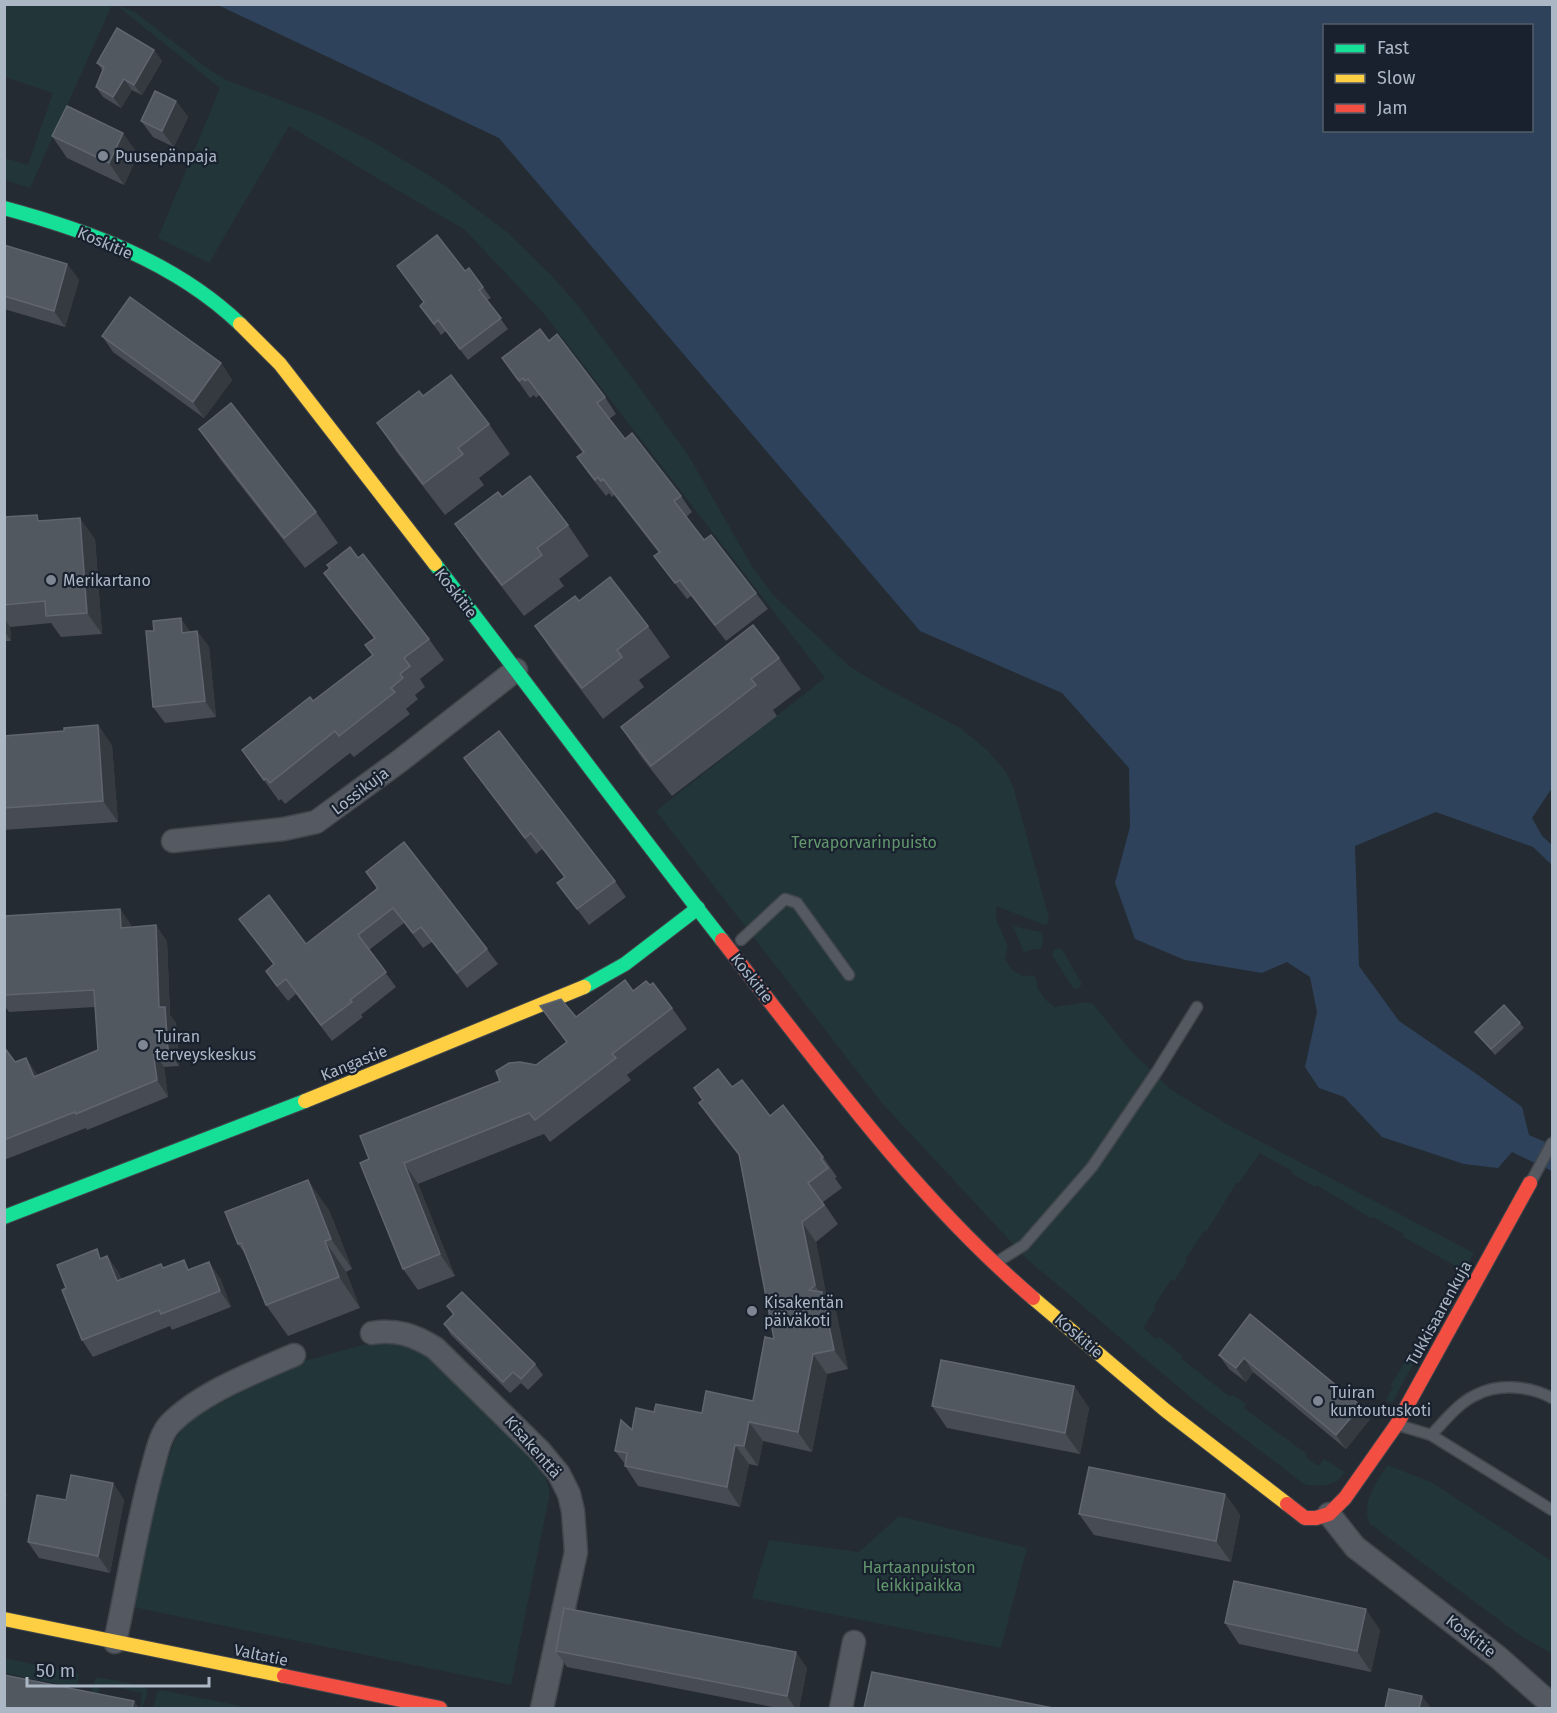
<svg xmlns="http://www.w3.org/2000/svg" width="1557" height="1713" font-family="'Fira Sans',sans-serif">
<style>
.green{fill:#223539}
.water{fill:#2e435b;fill-rule:evenodd}
.lines{fill:none;stroke-linecap:round;stroke-linejoin:round}
.lane-casing{stroke:#41464c;stroke-width:13}
.street-casing{stroke:#41464c;stroke-width:25}
.fast-casing{stroke:#41464c;stroke-width:16}
.slow-casing{stroke:#41464c;stroke-width:16}
.jam-casing{stroke:#41464c;stroke-width:16}
.lane{stroke:#545962;stroke-width:10}
.street{stroke:#545962;stroke-width:22}
.fast{stroke:#16e098;stroke-width:14}
.slow{stroke:#ffcf43;stroke-width:14}
.jam{stroke:#f24e42;stroke-width:14}
.wall{fill:#474c54}
.shaded-wall{fill:#353a41}
.building{fill:#525860;stroke:#606670;stroke-width:1.5}
.poi-dot{fill:#7d8692;stroke:#18212d;stroke-width:2}
.labels{text-anchor:middle;dominant-baseline:central;stroke-width:4.5;stroke-linejoin:round;paint-order:stroke}
.poi-label{font-size:16px;fill:#acb7c6;stroke:#18212d;text-anchor:start}
.street-label{font-size:16px;fill:#acb7c6;stroke:#18212d}
.park-label{font-size:16px;fill:#63976e;stroke:#18212d}
</style>
<rect width="100%" height="100%" fill="#252b32"/>
<g class="green">
<path d="M5,5H112L30,188L5,180V158L28,165L53,93L5,77Z"/>
<path d="M116,5L135,12L207,68L224,79L319,115L373,142L440,182L507,232L552,276L579,307L645,395L688,455L752,566L773,595L849,666L882,686L960,728L987,750L1006,772L1013,786L1049,918L1047,924H1042L996,906V920L1008,946L1005,959L1012,970L1023,976L1034,975L1037,981V987L1046,1000L1055,1007L1086,1002L1093,1004L1132,1052L1170,1089L1227,1124L1474,1253L1392,1403L1386,1400L1393,1387L1391,1385L1408,1356L1411,1357L1441,1300H1443L1461,1269L1403,1237L1404,1234L1373,1217L1372,1219L1317,1185L1315,1187L1291,1173L1292,1171L1260,1153L1239,1183L1237,1182L1206,1232L1204,1231L1185,1260L1187,1262L1174,1281L1171,1280L1154,1306L1156,1308L1143,1328L1156,1339L1159,1337L1183,1356L1181,1358L1230,1397L1232,1394L1246,1404L1244,1408L1307,1454L1306,1457L1318,1466L1324,1459L1345,1472C1336,1487 1320,1487 1304,1484L1195,1401L1027,1259L881,1102L656,811L825,678L545,315L465,230L289,126L209,263L158,238L220,88Z"/>
<path d="M1013,926L1041,932L1044,938L1041,949H1034L1025,952L1023,950Z"/>
<path d="M1059,948L1062,949L1082,984L1078,989L1073,988L1052,955L1054,950Z"/>
<path d="M380,1343H396L409,1348L426,1355L443,1370L528,1454L544,1475L549,1488V1497L511,1685L133,1607L156,1494L175,1440L184,1427L198,1416L233,1396L304,1361L363,1345Z"/>
<path d="M1387,1465L1431,1482L1552,1561V1654L1518,1634L1370,1524C1360,1502 1377,1483 1387,1465Z"/>
<path d="M899,1516L1027,1548L1001,1648L752,1598L769,1540L859,1552Z"/>
<path d="M5,1658L79,1674L77,1688L5,1673Z"/>
<path d="M96,1677L146,1686L148,1691L142,1708H140L142,1693L101,1684L98,1694L91,1692Z"/>
<path d="M160,1690L251,1708H153L157,1693Z"/>
</g>
<path class="water" d="M218,5H1552V788L1532,818L1542,836L1552,845V865L1533,847L1436,812L1355,846L1359,966L1399,1021L1478,1075L1522,1107L1529,1135L1552,1145V1173L1550,1170L1512,1152L1498,1168L1464,1164L1382,1137L1344,1097L1319,1088L1305,1067L1317,1012L1310,977L1287,962L1262,973L1185,960L1135,939L1115,883L1130,827L1129,768L1062,693L920,631L499,138ZM1324,26H1532V130H1324Z"/>
<g class="lines">
<defs>
<g id="lane">
<path d="M741,940L785,899L797,903L849,975"/>
<path d="M1532,1180L1552,1143"/>
<path d="M997,1262L1024,1245L1092,1167L1158,1070L1197,1007"/>
<path d="M1398,1425L1431,1435L1552,1510"/>
<path d="M1431,1435C1445,1421 1458,1403 1476,1395C1499,1383 1530,1386 1552,1398"/>
</g>
<g id="street">
<path d="M173,841L284,829L316,822L401,760L516,670"/>
<path d="M372,1333C397,1329 414,1335 435,1348L540,1451L559,1474L569,1494L573,1511L576,1552L542,1708"/>
<path d="M1329,1514L1355,1547L1499,1658L1552,1705"/>
<path d="M115,1642C128,1583 137,1524 153,1466C157,1452 160,1435 170,1424C200,1393 255,1372 294,1355"/>
<path d="M841,1708L854,1642"/>
</g>
<g id="fast">
<path d="M4,208C89,231 175,262 240,324"/>
<path d="M435,564C531,689 625,816 722,940"/>
<path d="M584,987L625,964L698,908"/>
<path d="M4,1217L305,1101"/>
</g>
<g id="slow">
<path d="M240,324L280,364L435,564"/>
<path d="M305,1101L584,987"/>
<path d="M1033,1298L1165,1410L1287,1504"/>
<path d="M4,1619L284,1676"/>
</g>
<g id="jam">
<path d="M722,940C819,1064 913,1195 1033,1298"/>
<path d="M1287,1504L1305,1518H1316L1329,1514L1345,1498L1397,1424L1530,1183"/>
<path d="M284,1676L440,1708"/>
</g>
</defs>
<use href="#lane" class="lane-casing"/>
<use href="#street" class="street-casing"/>
<use href="#fast" class="fast-casing"/>
<use href="#slow" class="slow-casing"/>
<use href="#jam" class="jam-casing"/>
<use href="#lane" class="lane"/>
<use href="#street" class="street"/>
<use href="#fast" class="fast"/>
<use href="#slow" class="slow"/>
<use href="#jam" class="jam"/>
</g>
<g class="wall">
<path d="M154,50L162,61L142,95L132,90L121,108L103,97L96,87L103,71L97,63Z"/>
<path d="M176,101L188,117L174,147L153,137L141,121Z"/>
<path d="M52,136L138,154L124,185L67,158Z"/>
<path d="M4,245L67,264L79,280L65,327L4,309Z"/>
<path d="M397,266L465,271L483,287L491,298L487,300L508,329L468,360L446,331L441,335L427,316L420,306L424,302Z"/>
<path d="M102,336L221,363L232,380L204,418L113,352Z"/>
<path d="M549,341L605,397L616,414L609,419L625,439L681,496L692,512L686,517L704,540L756,593L768,609L726,641L691,596L687,599L666,572L654,556L659,553L614,495L612,497L609,493L606,496L588,473L577,457L583,453L539,395L536,398L534,395L530,398L502,358Z"/>
<path d="M423,396L489,424L510,454L479,478L484,485L445,515L398,454L377,423Z"/>
<path d="M199,429L316,512L338,543L305,568L220,459Z"/>
<path d="M502,497L568,525L589,556L559,579L564,586L524,616L477,555L455,524Z"/>
<path d="M4,517L41,521L95,539L102,634L61,637L51,623L10,627L11,641H4Z"/>
<path d="M358,558L429,639L444,660L420,679L425,687L415,695L418,699L406,709L410,714L354,757L350,753L285,804L281,799L279,801L242,750L313,701L372,655L365,645L374,638L339,594L324,573Z"/>
<path d="M579,601L648,626L670,657L639,680L644,687L603,719L556,657L535,626Z"/>
<path d="M197,631L209,647L216,717L165,723L153,707L190,632Z"/>
<path d="M779,658L801,689L773,710L777,716L672,796L642,758L621,727Z"/>
<path d="M98,725L112,746L118,822L4,830V736L64,731Z"/>
<path d="M464,758L615,881L626,897L589,925L557,883L564,877L542,849L536,854Z"/>
<path d="M366,872L487,949L498,964L467,988L432,942L423,948L404,923L369,950L396,987L361,1015L363,1017L332,1041L296,994L288,1001L276,986L266,971L274,965L239,919L306,944L377,889Z"/>
<path d="M120,909L131,925V927L156,925L167,942L170,1015L176,1023L179,1066L164,1067L168,1097L87,1130L86,1128L4,1160V1047L15,1062L38,1075L98,1050L95,1007L9,1012L4,1005V916Z"/>
<path d="M650,985L672,1008L687,1029L627,1075L631,1080L550,1142L544,1134L418,1184L455,1276L418,1290L403,1269L369,1159L500,1081L536,1065L566,1042L540,1006L576,1017L633,991Z"/>
<path d="M1520,1023L1524,1028L1495,1055L1475,1032Z"/>
<path d="M732,1087L823,1157L837,1177L835,1178L842,1188L823,1202L838,1224L816,1242L827,1299L836,1312L848,1369L827,1374L812,1452L763,1441L758,1466L749,1464L740,1507L638,1486L625,1466V1464L615,1451L632,1430L654,1412L702,1413L753,1401L774,1339L739,1156L713,1123L699,1103L703,1100L694,1088Z"/>
<path d="M329,1210L352,1269L346,1272L360,1308L288,1336L266,1305L247,1257L238,1244Z"/>
<path d="M107,1256L118,1272L122,1280L164,1268L190,1269L220,1278L231,1307L172,1330L170,1326L93,1357L82,1340L66,1288L103,1258Z"/>
<path d="M447,1306L535,1364L543,1375L528,1390L521,1383L510,1393L451,1335L444,1324L453,1315Z"/>
<path d="M1250,1314L1370,1419L1346,1449L1253,1372L1246,1382L1229,1369L1219,1355Z"/>
<path d="M1074,1386L1089,1408L1080,1454L947,1428L932,1406Z"/>
<path d="M113,1483L124,1500L110,1573L39,1558L28,1542L66,1500Z"/>
<path d="M1225,1494L1240,1515L1231,1562L1094,1535L1079,1514Z"/>
<path d="M1225,1623L1380,1630L1371,1672L1239,1644Z"/>
<path d="M556,1651L807,1668L799,1708H778L567,1667Z"/>
</g>
<g class="shaded-wall">
<path d="M154,50L162,61L142,95L134,85Z"/>
<path d="M124,79L132,90L121,108L113,97Z"/>
<path d="M176,101L188,117L174,147L162,131Z"/>
<path d="M123,133L138,154L124,185L109,163Z"/>
<path d="M67,264L79,280L65,327L54,311Z"/>
<path d="M221,363L232,380L204,418L193,402Z"/>
<path d="M80,518L95,539L102,634L87,613Z"/>
<path d="M4,618L10,627L11,641L4,631Z"/>
<path d="M181,618L192,634L182,633Z"/>
<path d="M197,631L209,647L216,717L205,701Z"/>
<path d="M98,725L112,746L118,822L103,801Z"/>
<path d="M120,909L131,925L132,944L121,928Z"/>
<path d="M156,925L167,942L170,1015L176,1023L179,1066L168,1050L159,1007Z"/>
<path d="M153,1051L164,1067L168,1097L157,1080Z"/>
<path d="M26,1058L37,1074L45,1093L34,1077Z"/>
<path d="M404,1163L418,1184L455,1276L440,1254Z"/>
<path d="M308,1180L329,1210L352,1269L331,1239Z"/>
<path d="M802,1222L816,1242L827,1299L836,1312L848,1369L834,1350L823,1298L815,1285Z"/>
<path d="M325,1241L346,1272L360,1308L339,1277Z"/>
<path d="M107,1256L118,1272L129,1297L117,1281Z"/>
<path d="M209,1262L220,1278L231,1307L220,1291Z"/>
<path d="M813,1354L827,1374L812,1452L798,1432Z"/>
<path d="M1244,1358L1253,1372L1246,1382L1236,1368Z"/>
<path d="M1074,1386L1089,1408L1080,1454L1065,1433Z"/>
<path d="M1361,1406L1370,1419L1346,1449L1336,1435Z"/>
<path d="M749,1422L763,1441L758,1466L744,1446Z"/>
<path d="M735,1445L749,1464L740,1507L727,1487Z"/>
<path d="M113,1483L124,1500L110,1573L98,1556Z"/>
<path d="M4,1492L7,1495L4,1506Z"/>
<path d="M1225,1494L1240,1515L1231,1562L1216,1541Z"/>
<path d="M1366,1609L1380,1630L1371,1672L1357,1651Z"/>
<path d="M796,1652L807,1668L799,1708H795L787,1696Z"/>
<path d="M1422,1696L1431,1708H1419Z"/>
<path d="M134,1701L139,1708H132Z"/>
</g>
<g class="building">
<path d="M117,28L154,50L134,85L124,79L113,97L96,87L104,67L97,63Z"/>
<path d="M155,91L176,101L162,131L141,121Z"/>
<path d="M67,106L123,133L109,163L52,136Z"/>
<path d="M437,235L465,271L469,268L483,287L479,290L501,318L460,349L438,320L434,324L420,306L424,302L397,266Z"/>
<path d="M4,245L67,264L54,311L4,296Z"/>
<path d="M130,297L221,363L193,402L102,336Z"/>
<path d="M540,329L549,341L557,334L605,397L597,403L625,439L632,433L681,496L674,501L704,540L711,535L756,593L715,625L680,580L675,583L654,556L660,552L603,479L601,481L598,477L595,480L577,457L584,452L528,379L525,381L523,378L519,381L502,358Z"/>
<path d="M451,375L489,424L458,448L463,454L423,484L377,423L419,391L423,396Z"/>
<path d="M231,403L316,512L284,538L199,429Z"/>
<path d="M530,476L568,525L537,548L542,555L502,585L455,524L498,492L502,497Z"/>
<path d="M37,515L38,521L80,518L87,613L46,616L45,601L4,605V517Z"/>
<path d="M350,547L358,558L363,554L429,639L404,658L410,666L400,674L403,678L391,688L395,692L339,736L335,731L270,783L266,778L264,780L242,750L310,697L313,701L373,655L365,645L375,638L324,573L330,568L327,565Z"/>
<path d="M610,577L648,626L617,650L622,657L582,688L535,626L575,596L579,601Z"/>
<path d="M181,618L182,633L197,631L205,701L153,707L146,631H154L153,621Z"/>
<path d="M753,625L779,658L751,679L756,685L651,766L621,727Z"/>
<path d="M98,725L103,801L4,808V736L64,731V728Z"/>
<path d="M499,731L615,881L577,909L557,883L565,877L531,833L525,838L464,758Z"/>
<path d="M404,842L487,949L457,973L421,927L413,933L393,908L358,935L386,972L350,1000L352,1002L321,1025L286,979L277,986L266,971L274,964L239,919L269,895L306,944L378,888L366,872Z"/>
<path d="M120,909L121,928L156,925L159,1007H165L168,1050L153,1051L157,1080L76,1114L75,1112L4,1140V1047L15,1062L26,1058L34,1077L98,1050L94,990L4,995V916Z"/>
<path d="M625,980L633,991L646,981L650,985L653,983L672,1008L612,1054L616,1058L535,1120L529,1113L404,1163L440,1254L403,1269L360,1163L369,1159L360,1136L500,1081L496,1071L509,1063L520,1062L536,1065L567,1042L540,1006L561,999L576,1017Z"/>
<path d="M1504,1005L1520,1023L1491,1049L1475,1032Z"/>
<path d="M718,1069L732,1087L742,1080L770,1116L783,1105L823,1157L821,1159L828,1168L808,1183L824,1205L802,1222L815,1285L809,1290L822,1292L834,1350L813,1354L798,1432L749,1422L744,1446L735,1445L727,1487L625,1466L627,1453L615,1451L621,1420L632,1430L636,1408L654,1412L656,1404L702,1413L706,1391L753,1401L765,1337L774,1339L739,1154L699,1103L703,1100L694,1088Z"/>
<path d="M308,1180L331,1239L325,1241L339,1277L266,1305L241,1243L238,1244L225,1212Z"/>
<path d="M97,1249L100,1259L107,1256L117,1281L161,1264L163,1268L184,1260L188,1270L209,1262L220,1291L161,1314L159,1310L82,1340L62,1290L66,1288L57,1265Z"/>
<path d="M462,1292L535,1364L521,1379L513,1372L503,1382L444,1324L454,1314L447,1306Z"/>
<path d="M1250,1314L1361,1406L1336,1435L1244,1358L1236,1368L1219,1355Z"/>
<path d="M941,1360L1074,1386L1065,1433L932,1406Z"/>
<path d="M1089,1467L1225,1494L1216,1541L1079,1514Z"/>
<path d="M71,1475L113,1483L98,1556L28,1542L37,1495L66,1500Z"/>
<path d="M1234,1581L1366,1609L1357,1651L1225,1623Z"/>
<path d="M564,1608L796,1652L787,1696L556,1651Z"/>
<path d="M872,1672L1053,1708H864Z"/>
<path d="M4,1675L134,1701L132,1708H4Z"/>
<path d="M1389,1689L1422,1696L1419,1708H1385Z"/>
</g>
<g class="poi-dot">
<circle cx="103" cy="156" r="6"/>
<circle cx="51" cy="580" r="6"/>
<circle cx="143" cy="1045" r="6"/>
<circle cx="752" cy="1311" r="6"/>
<circle cx="1318" cy="1401" r="6"/>
</g>
<g class="labels">
<g class="poi-label">
<text x="115" y="156">Puusepänpaja</text>
<text x="63" y="580">Merikartano</text>
<text x="155" y="1036">Tuiran<tspan x="155" dy="18">terveyskeskus</tspan></text>
<text x="764" y="1302">Kisakentän<tspan x="764" dy="18">päiväkoti</tspan></text>
<text x="1330" y="1392">Tuiran<tspan x="1330" dy="18">kuntoutuskoti</tspan></text>
</g>
<g class="street-label">
<text transform="translate(105 243) rotate(23)">Koskitie</text>
<text transform="translate(456 593) rotate(52)">Koskitie</text>
<text transform="translate(360 791) rotate(-37)">Lossikuja</text>
<text transform="translate(752 978) rotate(52)">Koskitie</text>
<text transform="translate(354 1063) rotate(-22)">Kangastie</text>
<text transform="translate(1439 1313) rotate(-61)">Tukkisaarenkuja</text>
<text transform="translate(1079 1336) rotate(41)">Koskitie</text>
<text transform="translate(533 1447) rotate(49)">Kisakenttä</text>
<text transform="translate(1471 1636) rotate(38)">Koskitie</text>
<text transform="translate(261 1655) rotate(12)">Valtatie</text>
</g>
<g class="park-label">
<text x="864" y="842">Tervaporvarinpuisto</text>
<text x="919" y="1567">Hartaanpuiston<tspan x="919" dy="18">leikkipaikka</tspan></text>
</g>
</g>
<rect width="1557" height="1713" fill="none" stroke="#acb7c6" stroke-width="12"/>
<rect x="1323" y="24" width="210" height="108" fill="#18212d" stroke="#535d6a" stroke-width="1.5"/>
<rect x="1335" y="44" width="30" height="9" fill="#16e098" stroke="#535d6a" stroke-width="1.5"/>
<text x="1377" y="54" font-size="18" fill="#acb7c6">Fast</text>
<rect x="1335" y="74" width="30" height="9" fill="#ffcf43" stroke="#535d6a" stroke-width="1.5"/>
<text x="1377" y="84" font-size="18" fill="#acb7c6">Slow</text>
<rect x="1335" y="104" width="30" height="9" fill="#f24e42" stroke="#535d6a" stroke-width="1.5"/>
<text x="1377" y="114" font-size="18" fill="#acb7c6">Jam</text>
<path d="M27 1677v9h182v-9" fill="none" stroke="#acb7c6" stroke-width="3"/>
<text x="36" y="1677" font-size="18" fill="#acb7c6" stroke="#18212d" stroke-width="4.5" paint-order="stroke">50 m</text>
</svg>
